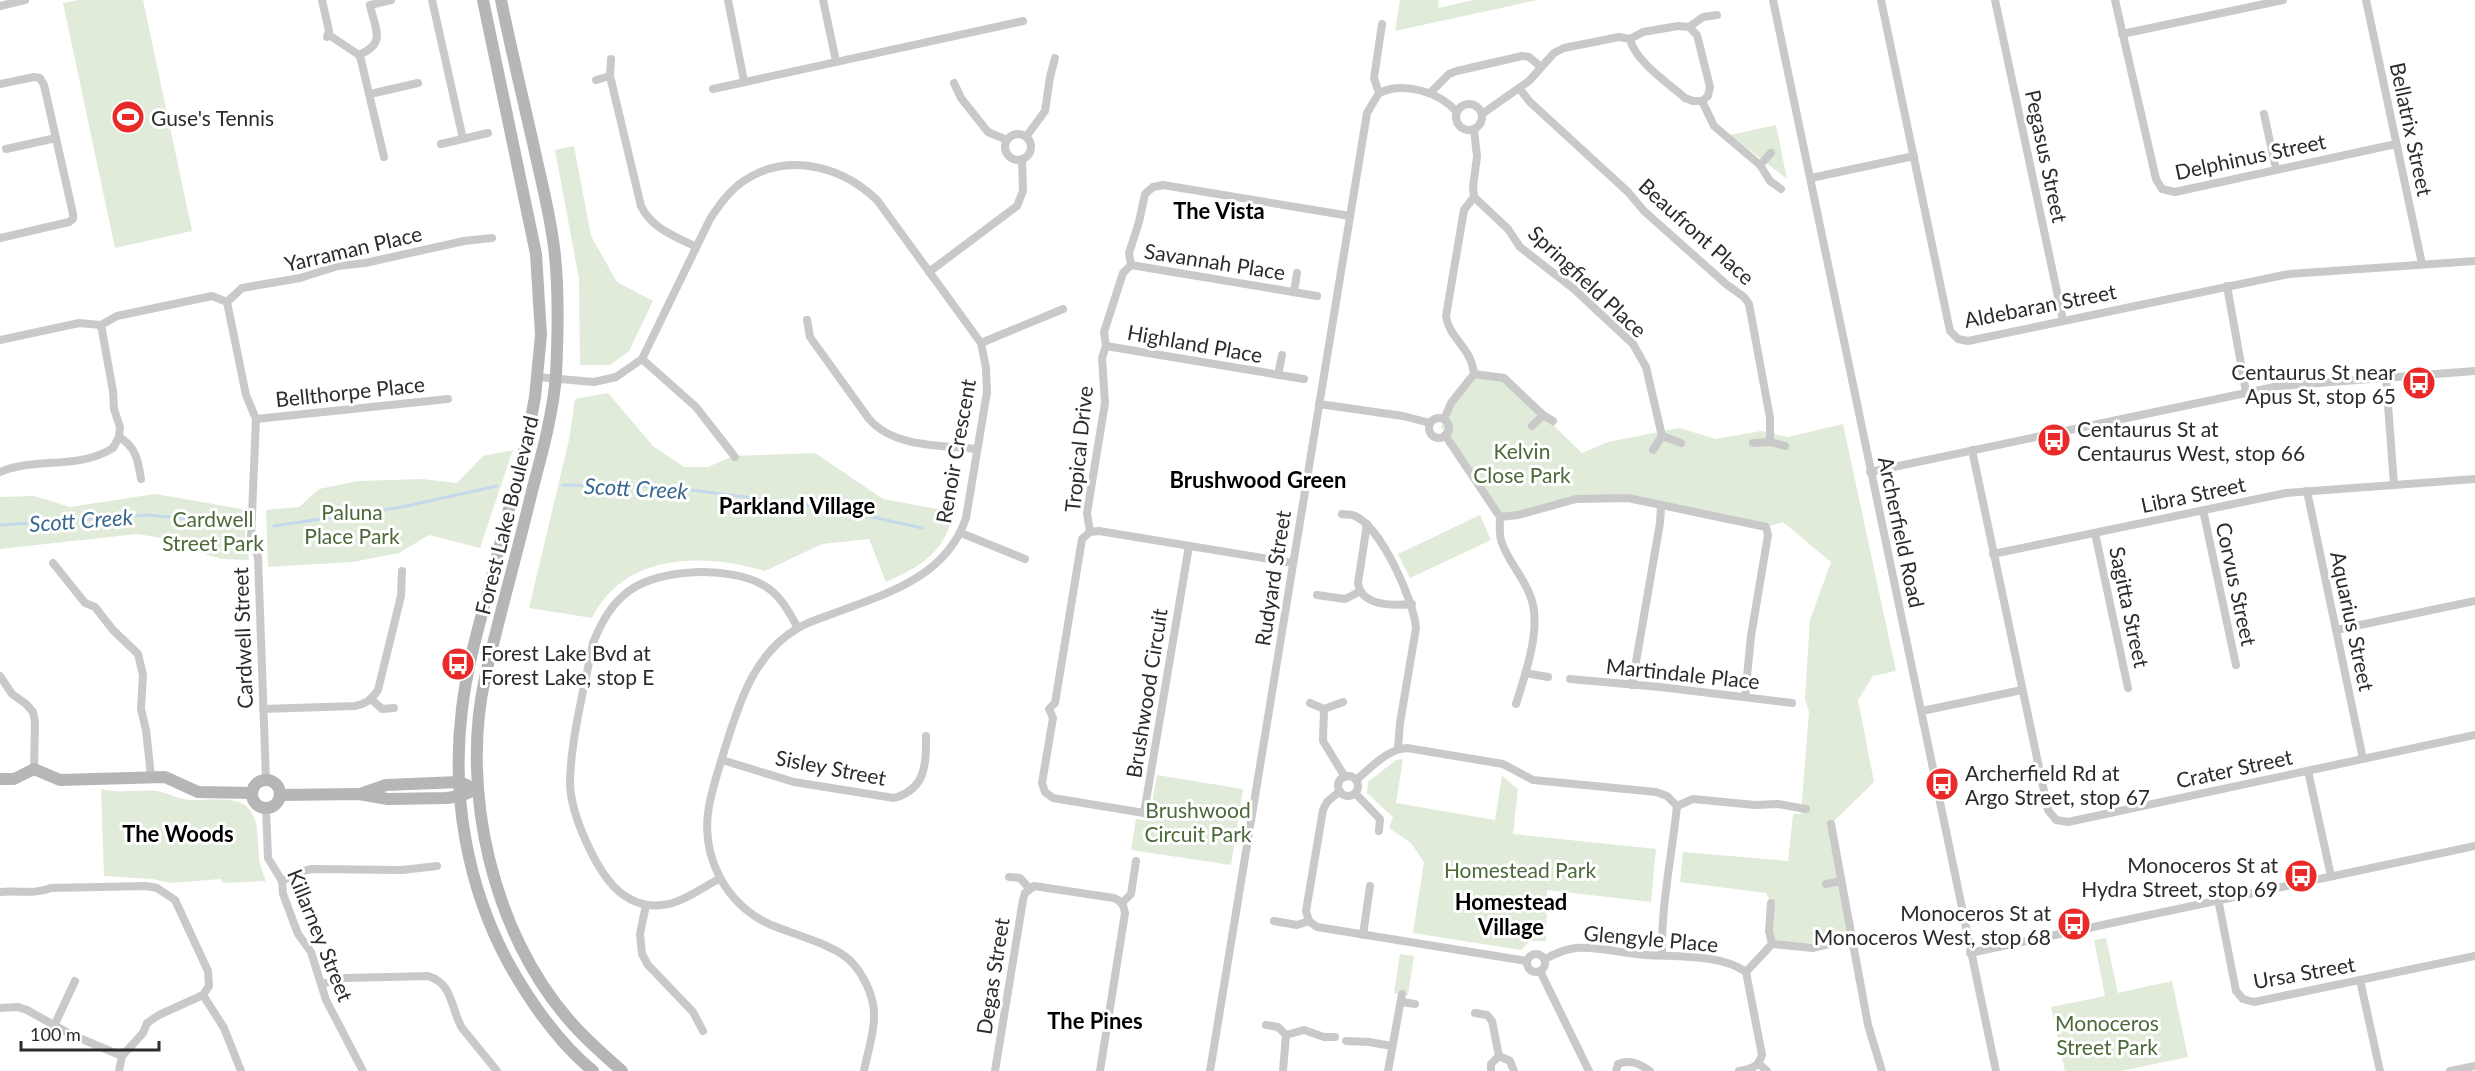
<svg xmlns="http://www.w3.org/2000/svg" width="2475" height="1071" font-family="Lato,sans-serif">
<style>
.green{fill:#e1ebd9}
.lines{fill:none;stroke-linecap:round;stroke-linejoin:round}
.stream{stroke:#c4d9eb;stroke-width:3}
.street{stroke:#c9c9c9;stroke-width:8}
.secondary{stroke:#b6b6b6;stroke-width:12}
.labels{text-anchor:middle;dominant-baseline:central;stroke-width:6;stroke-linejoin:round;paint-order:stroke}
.poi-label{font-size:21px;fill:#2c2c2c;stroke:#fff;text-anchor:start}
.street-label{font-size:21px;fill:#2c2c2c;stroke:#fff}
.park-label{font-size:21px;fill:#4b6939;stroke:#fff}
.neighbourhood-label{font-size:22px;font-weight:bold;fill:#000;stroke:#fff}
.water-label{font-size:22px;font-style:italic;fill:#396790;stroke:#fff}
</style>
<rect width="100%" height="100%" fill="#fff"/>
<g class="green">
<path d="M78,0H143L192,231L115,248L63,3Z"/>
<path d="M1400,0H1439L1438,8L1473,0H1537L1395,31Z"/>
<path d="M1776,125L1787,179L1730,135Z"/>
<path d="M574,146L591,236L617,282L653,301L629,351L610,365H580L579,279L555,150Z"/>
<path d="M1474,374L1498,376L1553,421L1555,427L1582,453L1608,442L1679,428L1716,439L1761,431L1788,437L1843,424L1896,671L1873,676L1858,700L1874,782L1831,824L1852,939L1812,948L1772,944L1771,903L1766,893L1680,882L1683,852L1788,861L1793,814H1801L1809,712L1805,699L1810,620L1831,562L1783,522L1766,527L1628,498L1576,499L1500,517L1441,427L1444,419Z"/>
<path d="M608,393L653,446L684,467H708L733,456L815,453L883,499L954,512C944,553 923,565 886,582L869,539L822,544L765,571C703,553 625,552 592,618L529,608L569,440L575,399Z"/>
<path d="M513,450L480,548L429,535L399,553L353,562L268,567L266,510L299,507L319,489L358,481L422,479L457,483L483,456Z"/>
<path d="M155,494L242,509L249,560L222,559L194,551L168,539L137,534L0,549V497L34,496L70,507Z"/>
<path d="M1480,515L1491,540L1410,578L1398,554Z"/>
<path d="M1403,759L1396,803L1495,820L1502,776L1518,789L1513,834L1656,849L1651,902L1547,890L1546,941H1530L1521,950L1413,933L1424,862L1411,843L1389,828L1393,817L1367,793L1368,782L1396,760Z"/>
<path d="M1157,775L1243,789L1231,865L1131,850L1136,819L1149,821Z"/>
<path d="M101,789C119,794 137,789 156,791C165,792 174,797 183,799C202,803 236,793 249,809C260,821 257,843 259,858C260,866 263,873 266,881L223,883L221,879L171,883L152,879L104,876Z"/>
<path d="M2106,938L2118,993L2172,981L2188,1057L2121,1071H2065L2051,1007L2105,996L2094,940Z"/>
<path d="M1400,954L1414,956L1408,995L1394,993Z"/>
</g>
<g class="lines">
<g class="stream">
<path d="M563,485L668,487L836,509L922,528"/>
<path d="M0,525L147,515L234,523"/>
<path d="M274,526L402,507L497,486"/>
</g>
<g class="street">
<path d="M322,0L329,31L327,37"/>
<path d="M432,0L463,139"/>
<path d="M728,0L744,81"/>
<path d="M823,0L836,61"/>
<path d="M1773,0L1996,1071"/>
<path d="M1881,0L1950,331L1958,339L1968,341L2289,274L2475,261"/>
<path d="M1995,0L2063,320"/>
<path d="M2115,0L2156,179L2162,189L2175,192L2396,144"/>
<path d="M2366,0L2422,264"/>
<path d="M0,6L25,0"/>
<path d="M1689,27L1703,17L1717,15"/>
<path d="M2122,34L2283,0"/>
<path d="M329,35L359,55L361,60L384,157"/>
<path d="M359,55C387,43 375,30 370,5L391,0"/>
<path d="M610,76L641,206C652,229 675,236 696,247"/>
<path d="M596,80L610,76L611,59"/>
<path d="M954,83L961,98L988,132L1007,140"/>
<path d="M0,84L34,77L40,78L44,85L73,214V219L69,222L0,238"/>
<path d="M1519,88L1530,102L1628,192L1644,211L1726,284L1744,297L1749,304L1770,418V442"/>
<path d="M713,89L1023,21"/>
<path d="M1379,93C1404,81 1439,92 1457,112"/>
<path d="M1430,93L1449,74L1457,71L1522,56L1529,57L1541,67"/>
<path d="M370,94L418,83"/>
<path d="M1702,101L1714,126L1760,165L1770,181L1781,189"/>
<circle cx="1469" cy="117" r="13"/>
<path d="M1482,114L1529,81L1554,53L1564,48L1619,37L1630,39L1643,32L1678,26L1689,27L1697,35L1710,87L1708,96L1702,101H1693L1685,98C1669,84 1634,60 1630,39"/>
<path d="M2264,114L2276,169"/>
<path d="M1474,129L1477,157L1473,187L1474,197L1508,229L1520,247L1574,289L1633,344L1646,367L1662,436"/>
<circle cx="1018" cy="147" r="13"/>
<path d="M1026,137L1045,111L1050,77L1055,58"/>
<path d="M441,144L488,133"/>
<path d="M6,149L56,138"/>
<path d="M1760,165L1771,153"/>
<path d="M1811,178L1914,156"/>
<path d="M1131,265L1317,296"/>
<path d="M929,272L1017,206L1023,191L1022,159"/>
<path d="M2227,286L2246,392"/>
<path d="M1294,292L1297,273"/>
<path d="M227,302L242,288L300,278L338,266L365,263L464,241L492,238"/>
<path d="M807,320L810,337L869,419C894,448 942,445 977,449"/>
<path d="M0,340L79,323L101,325L117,316L212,296L227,302L246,395L256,419L251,538L258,557L266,780"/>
<path d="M981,343L1063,309"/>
<path d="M1106,346L1304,379"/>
<path d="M642,359L696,407L735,457"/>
<path d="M1474,374L1504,378L1543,415L1553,421"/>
<path d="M1278,375L1282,355"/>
<path d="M538,377L594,382L616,377L642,359L710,219C718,207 726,195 737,186C781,151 838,163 877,200L981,343L986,368L987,392L966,518C946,578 885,594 832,614C821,618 808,622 798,628C755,653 740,700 726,745C720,765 713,785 709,806C700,856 725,904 771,925C794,934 827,943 846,957C859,967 870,988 873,1004C877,1026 868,1049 864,1071"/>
<path d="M2386,378L2394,485"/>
<path d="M1319,404L1403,416L1430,423"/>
<circle cx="1439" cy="428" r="10"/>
<path d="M256,419L448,399"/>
<path d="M1444,419L1451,403L1474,374C1471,346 1449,339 1446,316L1464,210L1474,197"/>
<path d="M1532,426L1543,415"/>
<path d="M1445,435L1500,517"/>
<path d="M119,437C136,447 138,460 141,479"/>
<path d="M1753,443L1770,442L1785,446"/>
<path d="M1653,450L1662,436L1681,443"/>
<path d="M1972,450L2048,810L2056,820L2068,822L2475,735"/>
<path d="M0,472C33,457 79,470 113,448L119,437L120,427L114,409L113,391L101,325"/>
<path d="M1870,472L2279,386L2475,371"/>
<path d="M2307,491L2363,759"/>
<path d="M2203,510L2236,665"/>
<path d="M1342,514C1346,515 1352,514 1355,516C1381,527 1414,601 1416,628L1400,723L1398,748"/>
<path d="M1500,517L1518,515L1576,499L1628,498L1766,527L1768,535L1751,636L1745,697"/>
<path d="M1500,517C1500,524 1499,533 1501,540C1507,561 1525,578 1531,598C1542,628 1525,675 1516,704"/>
<path d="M1367,524L1358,583C1361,606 1393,606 1412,604"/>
<path d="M1090,532L1087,513L1105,403L1102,358L1106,346L1104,332L1123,273L1131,265L1129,253L1139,222L1145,194L1153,187L1163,185L1350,216"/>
<path d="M961,533L1025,559"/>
<path d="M2095,533L2128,688"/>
<path d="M1189,546L1144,813L1053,798L1045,792L1042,783L1053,718L1049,709L1055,703L1082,539L1090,532L1099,531L1293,563"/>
<path d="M1993,554L2286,493L2475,479"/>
<path d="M53,563L85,603L95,607L113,630L138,654L143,675L141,709L146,730L151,776"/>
<path d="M1317,595L1345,599L1359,592"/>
<path d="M2336,630L2475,601"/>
<path d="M1525,673L1548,677"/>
<path d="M0,676L12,694L26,704L33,712L35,722L34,769"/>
<path d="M1570,679L1660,687L1792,703"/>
<path d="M1632,685L1660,523L1661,506"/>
<path d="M371,699L382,709L394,708"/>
<path d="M1310,703L1324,709L1343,702"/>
<path d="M263,709L355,706C366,704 372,699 378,690L401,596L402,571"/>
<path d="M1324,709L1323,741L1345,777"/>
<path d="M1922,711L2022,690"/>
<path d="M722,760L794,782L894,798C926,789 926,765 926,736"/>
<path d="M2308,771L2331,876"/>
<circle cx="1348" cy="786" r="10"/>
<path d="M1356,780C1371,768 1387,749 1407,748L1503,764L1533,780L1656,792L1667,796L1677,806C1672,855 1661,905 1662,955"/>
<path d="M1340,791L1327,802L1323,810L1306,911L1309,921L1317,927L1527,961"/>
<path d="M1355,793L1380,819L1379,831"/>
<path d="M1677,806L1693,799L1755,805L1778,804L1806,809"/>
<path d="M266,808L268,858L282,881L283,894L298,934L311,952L326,1000L363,1071"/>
<path d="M1831,824L1868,1025L1882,1071"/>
<path d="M1009,877L1020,878L1029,888"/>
<path d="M719,879C701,888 681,904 661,905C647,907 633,902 622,894C597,875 571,815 570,784C570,742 585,685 593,643C601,623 611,604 629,591C660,568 730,566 763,585C780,594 789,612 798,628"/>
<path d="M282,881L303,871L312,869L402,870L437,866"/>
<path d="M1826,884L1841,881"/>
<path d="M0,892C19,890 33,895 51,888L146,886L157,888L175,900L208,971L209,986L203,995L159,1015L147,1023L143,1033L122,1056L119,1071"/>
<path d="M2218,899L2236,991L2243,999L2254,1002L2475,956"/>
<path d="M1122,903L1131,894L1136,861"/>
<path d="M1771,903L1769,931L1772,944L1812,948L1852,939"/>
<path d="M646,905L640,934L642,954L648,965L693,1012L703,1031"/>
<path d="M1274,921L1297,925L1309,921"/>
<path d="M1363,935L1370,886"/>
<path d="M1970,953L2475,846"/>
<circle cx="1536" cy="963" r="9"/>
<path d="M1545,959C1555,954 1564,949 1576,948C1599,946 1623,954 1646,955C1676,957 1721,954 1746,972L1762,1055C1758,1067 1752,1069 1739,1071"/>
<path d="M1540,971L1589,1071"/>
<path d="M1746,972L1772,944"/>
<path d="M2360,980L2380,1071"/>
<path d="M322,984L345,978L428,976C454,984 450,1008 462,1028L497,1071"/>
<path d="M203,995L224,1028L241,1071"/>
<path d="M1401,1002L1415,1004"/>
<path d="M0,1008L18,1007L27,1010L70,1034L122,1056"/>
<path d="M1475,1013L1487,1015L1492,1021L1499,1056"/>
<path d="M1266,1025L1278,1027L1286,1035L1304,1030L1324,1037H1335"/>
<path d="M54,1026L75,981"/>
<path d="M1346,1041L1369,1042L1392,1046"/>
<path d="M1759,1064L1767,1071"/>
<path d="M995,1071L1023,900L1025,893L1034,886L1114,898C1122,901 1124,906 1125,913L1100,1071"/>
<path d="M1210,1071L1367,113L1379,93L1374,78L1382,24"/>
<path d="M1283,1071L1286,1035"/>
<path d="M1388,1071L1402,994"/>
<path d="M1491,1071V1064L1499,1056L1510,1061L1514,1071"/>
<path d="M1616,1071L1618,1064C1630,1059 1640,1064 1650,1071"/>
<path d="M2450,1071L2475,1066"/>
</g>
<g class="secondary">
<path d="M483,0L536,254L541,335L535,397L528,435C516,483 503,532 491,580C480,622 467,665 462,709C451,796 467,887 509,964C531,1003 559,1043 593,1071"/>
<path d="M501,0C512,54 525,107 537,161C544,192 552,224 555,256C559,295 558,335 556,375C553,414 542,453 532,491C517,554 499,616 485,678C460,791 493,933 569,1020C585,1039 604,1055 622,1071"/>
<path d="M0,779H14L34,769L60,780L165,777L198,792L252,793"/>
<circle cx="266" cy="794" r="14"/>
<path d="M363,793L386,785L459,782L467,785"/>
<path d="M280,795L359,794L388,799L447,798L460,796L478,789"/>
</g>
</g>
<defs>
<symbol id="stadium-disc" viewBox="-11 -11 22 22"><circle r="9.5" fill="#e92a28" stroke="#fff"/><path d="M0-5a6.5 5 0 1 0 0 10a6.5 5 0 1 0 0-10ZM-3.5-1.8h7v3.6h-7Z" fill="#fff"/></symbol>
<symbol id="bus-disc" viewBox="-11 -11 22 22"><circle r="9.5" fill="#e92a28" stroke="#fff"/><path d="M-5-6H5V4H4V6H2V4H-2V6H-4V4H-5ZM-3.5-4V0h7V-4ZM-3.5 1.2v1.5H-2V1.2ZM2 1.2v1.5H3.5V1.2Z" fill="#fff"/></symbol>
</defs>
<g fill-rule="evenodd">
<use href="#stadium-disc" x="109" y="98" width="38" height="38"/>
<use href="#bus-disc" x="2400" y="364" width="38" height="38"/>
<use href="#bus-disc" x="2035" y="421" width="38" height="38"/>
<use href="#bus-disc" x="439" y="645" width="38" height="38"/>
<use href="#bus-disc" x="1923" y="765" width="38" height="38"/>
<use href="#bus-disc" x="2282" y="857" width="38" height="38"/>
<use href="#bus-disc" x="2055" y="905" width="38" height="38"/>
</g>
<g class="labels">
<g class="poi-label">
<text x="151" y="117">Guse's Tennis</text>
<text x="2396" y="371" text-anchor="end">Centaurus St near<tspan x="2396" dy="24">Apus St, stop 65</tspan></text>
<text x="2077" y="428">Centaurus St at<tspan x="2077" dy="24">Centaurus West, stop 66</tspan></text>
<text x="481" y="652">Forest Lake Bvd at<tspan x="481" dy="24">Forest Lake, stop E</tspan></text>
<text x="1965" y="772">Archerfield Rd at<tspan x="1965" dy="24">Argo Street, stop 67</tspan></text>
<text x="2278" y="864" text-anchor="end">Monoceros St at<tspan x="2278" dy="24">Hydra Street, stop 69</tspan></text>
<text x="2051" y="912" text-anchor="end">Monoceros St at<tspan x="2051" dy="24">Monoceros West, stop 68</tspan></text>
</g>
<g class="street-label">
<text transform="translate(2412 129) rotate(78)">Bellatrix Street</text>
<text transform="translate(2047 156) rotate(78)">Pegasus Street</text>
<text transform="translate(2250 156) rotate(-12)">Delphinus Street</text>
<text transform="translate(1697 231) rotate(42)">Beaufront Place</text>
<text transform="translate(353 248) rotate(-13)">Yarraman Place</text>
<text transform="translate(1215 261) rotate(9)">Savannah Place</text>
<text transform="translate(1588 281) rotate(43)">Springfield Place</text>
<text transform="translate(2040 305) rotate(-11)">Aldebaran Street</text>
<text transform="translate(1195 343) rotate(10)">Highland Place</text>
<text transform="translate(350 391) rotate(-6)">Bellthorpe Place</text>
<text transform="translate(1078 449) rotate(-84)">Tropical Drive</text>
<text transform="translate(955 451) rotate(-80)">Renoir Crescent</text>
<text transform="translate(2193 494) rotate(-12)">Libra Street</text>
<text transform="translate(506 515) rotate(-76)">Forest Lake Boulevard</text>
<text transform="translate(1902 532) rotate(78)">Archerfield Road</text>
<text transform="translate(1272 578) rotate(-81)">Rudyard Street</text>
<text transform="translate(2237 584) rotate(78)">Corvus Street</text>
<text transform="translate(2130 607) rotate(78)">Sagitta Street</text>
<text transform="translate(2353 621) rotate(78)">Aquarius Street</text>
<text transform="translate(242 638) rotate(-92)">Cardwell Street</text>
<text transform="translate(1683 673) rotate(6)">Martindale Place</text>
<text transform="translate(1146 693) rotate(-81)">Brushwood Circuit</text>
<text transform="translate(831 767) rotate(11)">Sisley Street</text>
<text transform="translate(2234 768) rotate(-12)">Crater Street</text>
<text transform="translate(321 935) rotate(68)">Killarney Street</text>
<text transform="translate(1651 938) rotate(5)">Glengyle Place</text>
<text transform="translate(2304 972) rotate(-10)">Ursa Street</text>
<text transform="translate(992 976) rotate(-81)">Degas Street</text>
</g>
<g class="park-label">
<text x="1522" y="450">Kelvin<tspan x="1522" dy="24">Close Park</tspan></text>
<text x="352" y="511">Paluna<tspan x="352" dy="24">Place Park</tspan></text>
<text x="213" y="518">Cardwell<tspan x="213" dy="24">Street Park</tspan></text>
<text x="1198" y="809">Brushwood<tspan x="1198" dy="24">Circuit Park</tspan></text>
<text x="1520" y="869">Homestead Park</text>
<text x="2107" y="1022">Monoceros<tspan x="2107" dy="24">Street Park</tspan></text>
</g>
<g class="neighbourhood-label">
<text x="1219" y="210">The Vista</text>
<text x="1258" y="479">Brushwood Green</text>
<text x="797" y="505">Parkland Village</text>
<text x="178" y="833">The Woods</text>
<text x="1511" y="901">Homestead<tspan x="1511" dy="25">Village</tspan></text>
<text x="1095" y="1020">The Pines</text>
</g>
<g class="water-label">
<text transform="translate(636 488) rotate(3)">Scott Creek</text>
<text transform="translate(81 520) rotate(-4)">Scott Creek</text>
</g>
</g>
<path d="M21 1041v9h138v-9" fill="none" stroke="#2c2c2c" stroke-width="3"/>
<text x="30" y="1041" font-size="18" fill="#2c2c2c" stroke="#ffffff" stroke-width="4.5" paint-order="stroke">100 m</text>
</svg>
